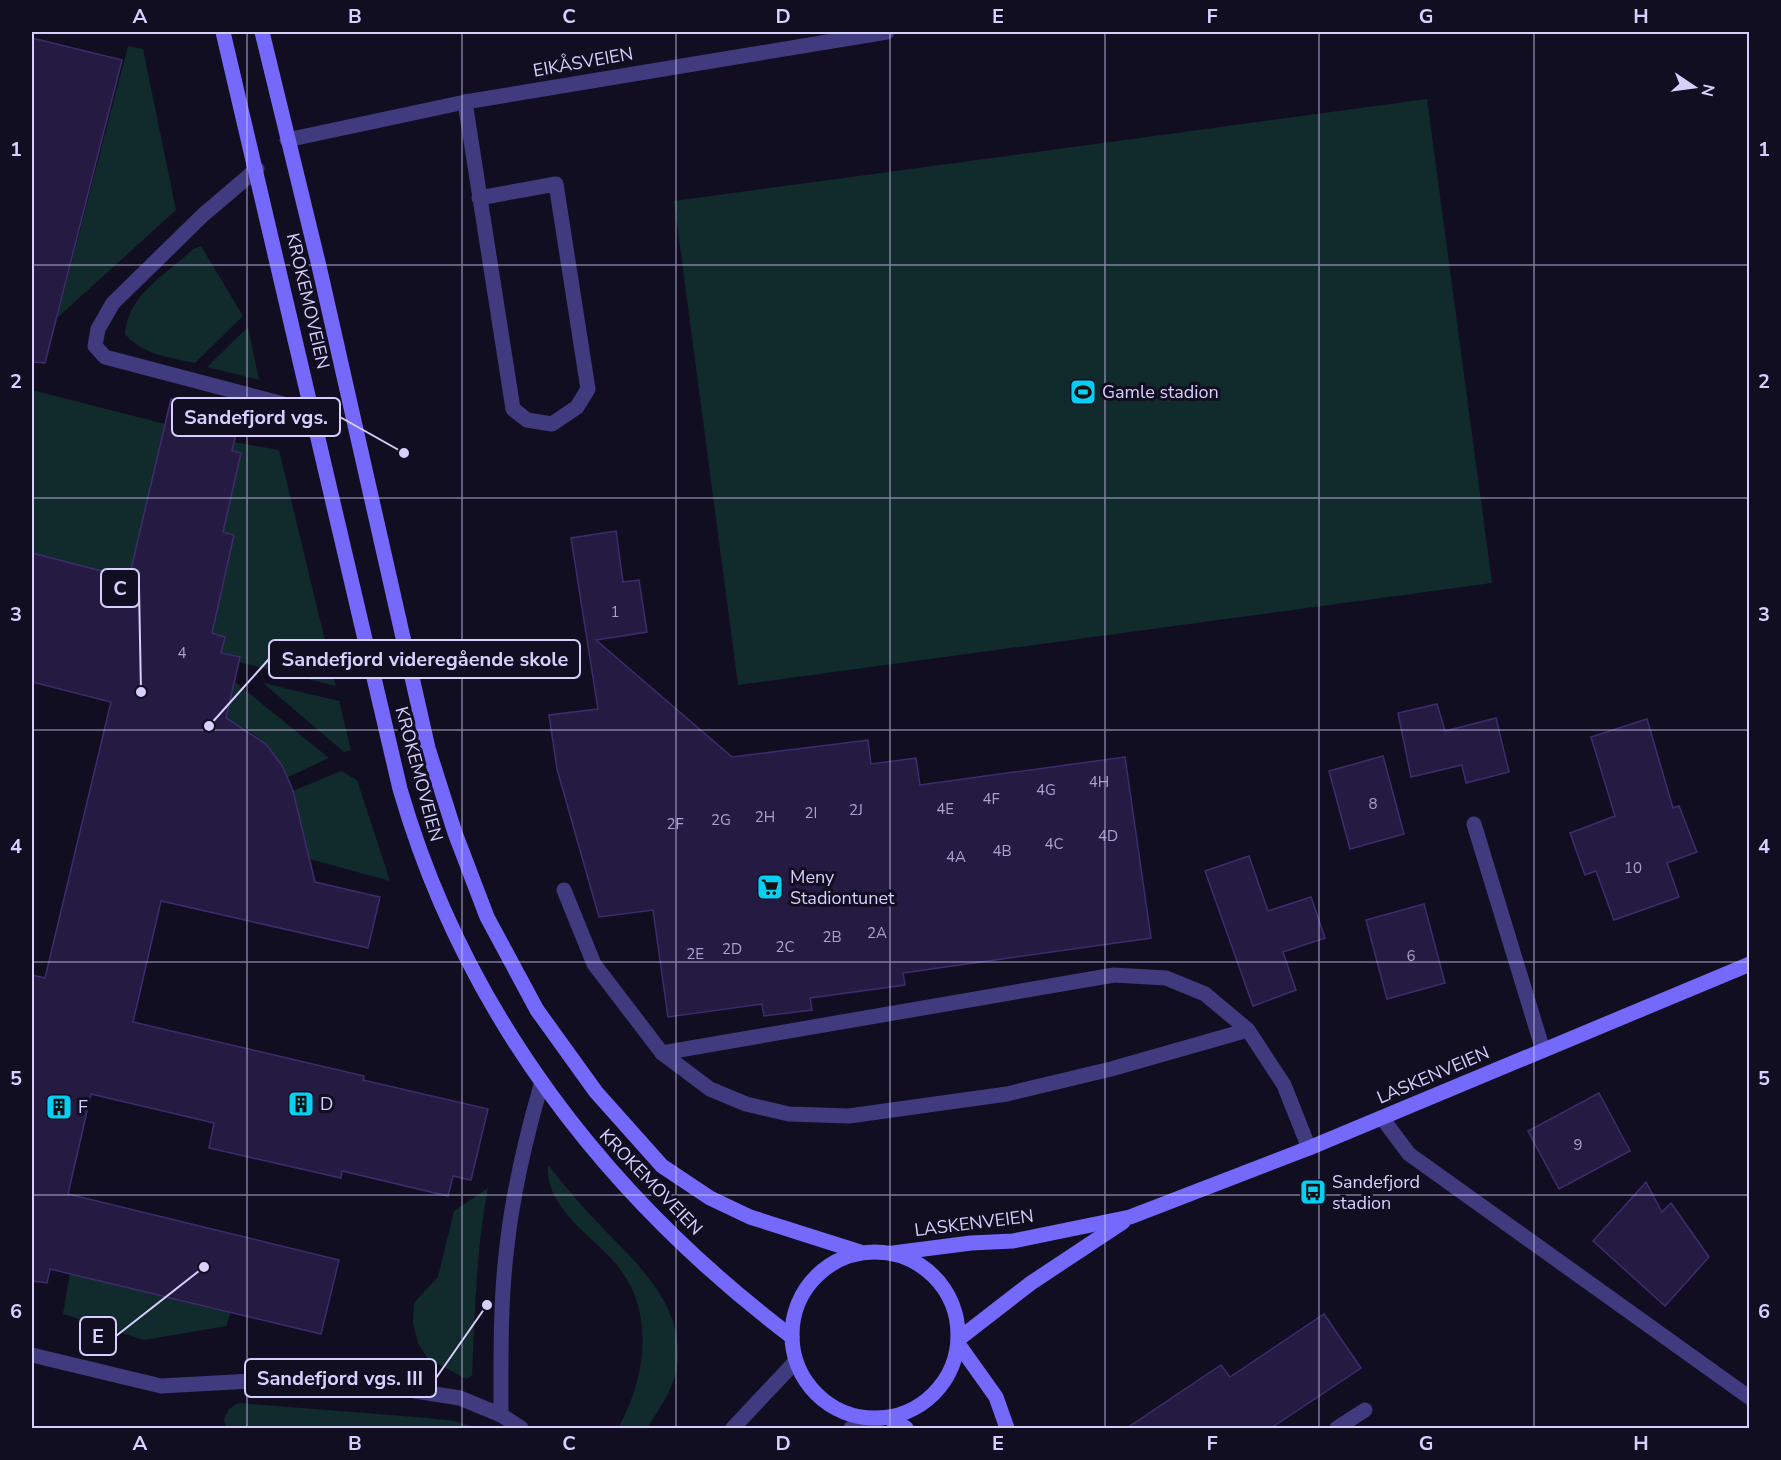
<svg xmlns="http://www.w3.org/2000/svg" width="1781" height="1460" font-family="'Nunito Sans',sans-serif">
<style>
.green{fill:#112a2b}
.building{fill:#241a42;stroke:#3d2d6d;stroke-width:1.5}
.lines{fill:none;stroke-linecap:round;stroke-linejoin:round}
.lane{stroke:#403a7f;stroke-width:15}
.street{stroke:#403a7f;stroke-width:15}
.secondary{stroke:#7469fb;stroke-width:15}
.grid{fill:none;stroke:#d7cffe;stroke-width:1.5;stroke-opacity:0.55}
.labels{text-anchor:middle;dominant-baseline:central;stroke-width:6;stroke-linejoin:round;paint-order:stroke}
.number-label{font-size:15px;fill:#aaa2cf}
.street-label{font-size:18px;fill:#d7cffe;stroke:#120e21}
.poi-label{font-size:18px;fill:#d7cffe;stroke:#120e21;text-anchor:start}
.leader{fill:none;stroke:#d7cffe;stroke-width:2}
.callout-dot{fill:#d7cffe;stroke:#120e21;stroke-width:2}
.callout{fill:#120e21;stroke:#d7cffe;stroke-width:2}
.callout-label{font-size:20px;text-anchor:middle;font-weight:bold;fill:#d7cffe}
.neatline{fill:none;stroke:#d7cffe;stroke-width:2}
.grid-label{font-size:20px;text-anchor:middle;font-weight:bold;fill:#d7cffe}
</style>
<rect width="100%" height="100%" fill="#120e21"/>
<g class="green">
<path d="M128,46L143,49L176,210L57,318Z"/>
<path d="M1427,99L1492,583L738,685L674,201Z"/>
<path d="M201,246L243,316L195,363C171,358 141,354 125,334C128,293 167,275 193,249Z"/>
<path d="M248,327L259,380L207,367Z"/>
<path d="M32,390L165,424L143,520L148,583L32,553Z"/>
<path d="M234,442L279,450L336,686L239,662L240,657L221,653L225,637L212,633L234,536L223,533L241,453L208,445Z"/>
<path d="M234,681L329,758L288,777C278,755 256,729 231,723C222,721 212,721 203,720Z"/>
<path d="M263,683L339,701L351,750L344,752Z"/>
<path d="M341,771L357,780L390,881L310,859L293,791Z"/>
<path d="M548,1165C563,1184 579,1203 596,1221C635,1262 689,1307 676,1372C671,1393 658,1411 647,1428H618C646,1379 656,1311 616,1264C592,1236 544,1206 548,1165Z"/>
<path d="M488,1188C476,1250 475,1312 472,1375L467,1379L428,1359L418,1343L413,1323L414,1303L438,1277L454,1211Z"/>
<path d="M70,1273L231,1312L226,1326L144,1340L63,1314Z"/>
<path d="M238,1403L428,1418L455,1421L478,1428H226L224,1419L229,1409Z"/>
</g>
<g class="building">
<path d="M32,38L122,60L45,363L32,362Z"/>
<path d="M171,399L240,417L232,451L241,453L223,532L234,535L212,633L225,637L221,653L240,657L226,718L266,744L283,767L293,791L315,882L380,897L368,948L161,901L133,1022L364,1076L363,1080L488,1109L471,1180L453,1176L448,1196L342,1171L341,1178L209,1148L214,1123L91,1094L68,1194L339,1260L321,1334L50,1269L47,1283L32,1281V975L45,978L111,702L32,682V553L129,578Z"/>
<path d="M616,531L623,582L639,580L647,632L596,640L732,757L868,740L871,764L916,758L920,785L1125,757L1151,938L903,973L905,985L810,998L812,1010L764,1016L762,1004L668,1017L653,910L599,917L557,769L549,715L598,709L571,538Z"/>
<path d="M1437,704L1445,731L1496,718L1509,772L1466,783L1462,765L1411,777L1398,713Z"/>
<path d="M1647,719L1673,808L1679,806L1697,852L1667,863L1679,897L1614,920L1596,871L1585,875L1570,833L1615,816L1591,737Z"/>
<path d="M1383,756L1404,834L1350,849L1329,771Z"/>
<path d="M1249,856L1268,911L1311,897L1325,938L1283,952L1296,990L1253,1006L1205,871Z"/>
<path d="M1424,904L1445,983L1387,999L1366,920Z"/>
<path d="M1599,1093L1630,1151L1559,1189L1528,1131Z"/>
<path d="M1646,1182L1662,1212L1671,1203L1709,1257L1665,1306L1593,1241Z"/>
<path d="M1324,1314L1361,1368L1271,1428H1127L1221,1365L1230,1377Z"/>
</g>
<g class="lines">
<g class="lane">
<path d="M465,102L513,409L527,420L552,424L577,407L588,389L556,184L479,198"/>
<path d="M257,169L203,215L113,303L98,329L95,346L105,357L314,412"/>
<path d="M1474,824L1543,1050"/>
<path d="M564,890L594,964L662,1053L710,1089L746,1104L789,1114L849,1116L1007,1094L1111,1069L1248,1030"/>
<path d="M662,1053L1114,975L1166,978L1205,994L1248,1030L1284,1085L1309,1148"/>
<path d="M1382,1118L1409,1154L1750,1398"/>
<path d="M501,1415C501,1359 500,1302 507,1246C513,1192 526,1137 541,1085"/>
<path d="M1337,1428L1365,1410"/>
</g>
<g class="street">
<path d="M287,140L465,102L887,32"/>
<path d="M32,1355L161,1386L325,1377L460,1398L501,1415L521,1428"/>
<path d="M733,1428L796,1361"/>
<path d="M851,1428L882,1418"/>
</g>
<g class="secondary">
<path d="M223,32L400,789C465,1014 607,1197 792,1337"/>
<path d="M262,32L319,266L428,748L455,833L487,917L537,1010L596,1092L662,1166L710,1198L750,1217L860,1252"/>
<circle cx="875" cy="1335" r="83"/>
<path d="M893,1253L971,1243L1013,1241L1130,1217L1309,1148L1750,964"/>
<path d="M960,1338L1031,1283L1123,1222"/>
<path d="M959,1345L996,1397L1007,1428"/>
<path d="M889,1418L906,1428"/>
</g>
</g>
<path class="grid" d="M247,32V1428M462,32V1428M676,32V1428M890,32V1428M1105,32V1428M1319,32V1428M1534,32V1428M32,265H1750M32,498H1750M32,730H1750M32,962H1750M32,1195H1750"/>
<defs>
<symbol id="stadium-square" viewBox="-11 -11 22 22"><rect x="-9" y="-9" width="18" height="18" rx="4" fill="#06cff3" stroke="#120e21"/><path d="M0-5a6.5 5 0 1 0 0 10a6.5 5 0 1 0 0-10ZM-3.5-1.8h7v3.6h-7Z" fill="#111"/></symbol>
<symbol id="supermarket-square" viewBox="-11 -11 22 22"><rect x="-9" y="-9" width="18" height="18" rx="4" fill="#06cff3" stroke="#120e21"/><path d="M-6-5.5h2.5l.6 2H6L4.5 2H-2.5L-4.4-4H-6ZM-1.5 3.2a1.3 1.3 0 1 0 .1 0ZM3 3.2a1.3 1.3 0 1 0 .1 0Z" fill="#111"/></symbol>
<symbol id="building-square" viewBox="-11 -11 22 22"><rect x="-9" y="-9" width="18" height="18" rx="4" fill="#06cff3" stroke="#120e21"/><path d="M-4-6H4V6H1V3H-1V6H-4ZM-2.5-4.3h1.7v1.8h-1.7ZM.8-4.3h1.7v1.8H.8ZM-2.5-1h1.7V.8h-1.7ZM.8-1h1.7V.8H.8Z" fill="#111"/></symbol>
<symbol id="bus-square" viewBox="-11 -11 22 22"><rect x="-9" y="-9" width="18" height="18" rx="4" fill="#06cff3" stroke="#120e21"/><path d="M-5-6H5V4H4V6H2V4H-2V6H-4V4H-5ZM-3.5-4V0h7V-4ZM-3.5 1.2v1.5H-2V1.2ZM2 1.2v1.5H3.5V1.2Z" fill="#111"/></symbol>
</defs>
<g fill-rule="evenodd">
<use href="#stadium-square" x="1068" y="377" width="30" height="30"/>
<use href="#supermarket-square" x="755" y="872" width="30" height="30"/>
<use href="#building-square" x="286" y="1089" width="30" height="30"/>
<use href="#building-square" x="44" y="1092" width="30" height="30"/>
<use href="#bus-square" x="1298" y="1177" width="30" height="30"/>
</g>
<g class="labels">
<g class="number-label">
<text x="615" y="612">1</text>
<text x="182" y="653">4</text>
<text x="1099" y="782">4H</text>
<text x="1046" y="790">4G</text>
<text x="991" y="799">4F</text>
<text x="1373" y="804">8</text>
<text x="945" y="809">4E</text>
<text x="856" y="810">2J</text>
<text x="811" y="813">2I</text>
<text x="765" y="817">2H</text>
<text x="721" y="820">2G</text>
<text x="675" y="824">2F</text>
<text x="1108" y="836">4D</text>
<text x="1054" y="844">4C</text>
<text x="1002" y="851">4B</text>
<text x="956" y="857">4A</text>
<text x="1633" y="868">10</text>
<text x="877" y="933">2A</text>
<text x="832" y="937">2B</text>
<text x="785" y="947">2C</text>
<text x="732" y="949">2D</text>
<text x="695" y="954">2E</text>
<text x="1411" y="956">6</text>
<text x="1578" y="1145">9</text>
</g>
<g class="street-label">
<text transform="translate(583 62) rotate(-10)">EIKÅSVEIEN</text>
<text transform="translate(308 301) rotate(77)">KROKEMOVEIEN</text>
<text transform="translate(419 774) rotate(75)">KROKEMOVEIEN</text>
<text transform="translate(1433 1075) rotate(-23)">LASKENVEIEN</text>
<text transform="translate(651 1182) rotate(46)">KROKEMOVEIEN</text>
<text transform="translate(974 1223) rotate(-7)">LASKENVEIEN</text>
</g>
<g class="poi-label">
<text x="1102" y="392">Gamle stadion</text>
<text x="790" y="877">Meny<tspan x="790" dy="21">Stadiontunet</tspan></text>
<text x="320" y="1104">D</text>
<text x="78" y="1107">F</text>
<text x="1332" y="1182">Sandefjord<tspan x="1332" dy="21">stadion</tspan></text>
</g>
</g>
<path class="leader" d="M404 453L340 417M141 692L139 588M209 726L269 659M204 1267L116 1336M487 1305L436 1378"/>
<g class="callout-dot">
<circle cx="404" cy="453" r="6"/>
<circle cx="141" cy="692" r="6"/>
<circle cx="209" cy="726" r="6"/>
<circle cx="204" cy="1267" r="6"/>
<circle cx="487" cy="1305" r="6"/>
</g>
<g class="callout">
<rect x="172" y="398" width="168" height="38" rx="6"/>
<rect x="101" y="569" width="38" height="38" rx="6"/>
<rect x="269" y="640" width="311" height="38" rx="6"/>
<rect x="80" y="1317" width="36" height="38" rx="6"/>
<rect x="245" y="1359" width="191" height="38" rx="6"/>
</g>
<g class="callout-label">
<text x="256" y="424">Sandefjord vgs.</text>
<text x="120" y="595">C</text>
<text x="425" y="666">Sandefjord videregående skole</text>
<text x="98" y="1343">E</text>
<text x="340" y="1385">Sandefjord vgs. III</text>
</g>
<rect width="1781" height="1460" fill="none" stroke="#120e21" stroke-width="66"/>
<g transform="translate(1694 87) rotate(103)" stroke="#120e21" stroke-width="4.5" paint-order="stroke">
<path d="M0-4.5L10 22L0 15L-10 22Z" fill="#d7cffe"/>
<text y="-9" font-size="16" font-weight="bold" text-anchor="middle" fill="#d7cffe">N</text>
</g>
<rect x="33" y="33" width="1715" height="1394" class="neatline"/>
<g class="grid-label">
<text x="140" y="23">A</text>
<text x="355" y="23">B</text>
<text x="569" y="23">C</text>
<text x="783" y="23">D</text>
<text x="998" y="23">E</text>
<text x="1212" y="23">F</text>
<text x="1426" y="23">G</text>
<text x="1641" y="23">H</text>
<text x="16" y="156">1</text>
<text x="1764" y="156">1</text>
<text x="16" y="388">2</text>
<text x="1764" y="388">2</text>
<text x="16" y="621">3</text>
<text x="1764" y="621">3</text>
<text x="16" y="853">4</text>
<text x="1764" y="853">4</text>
<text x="16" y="1085">5</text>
<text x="1764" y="1085">5</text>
<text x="16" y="1318">6</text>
<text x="1764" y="1318">6</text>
<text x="140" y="1450">A</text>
<text x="355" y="1450">B</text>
<text x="569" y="1450">C</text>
<text x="783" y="1450">D</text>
<text x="998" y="1450">E</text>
<text x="1212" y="1450">F</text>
<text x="1426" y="1450">G</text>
<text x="1641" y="1450">H</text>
</g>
</svg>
